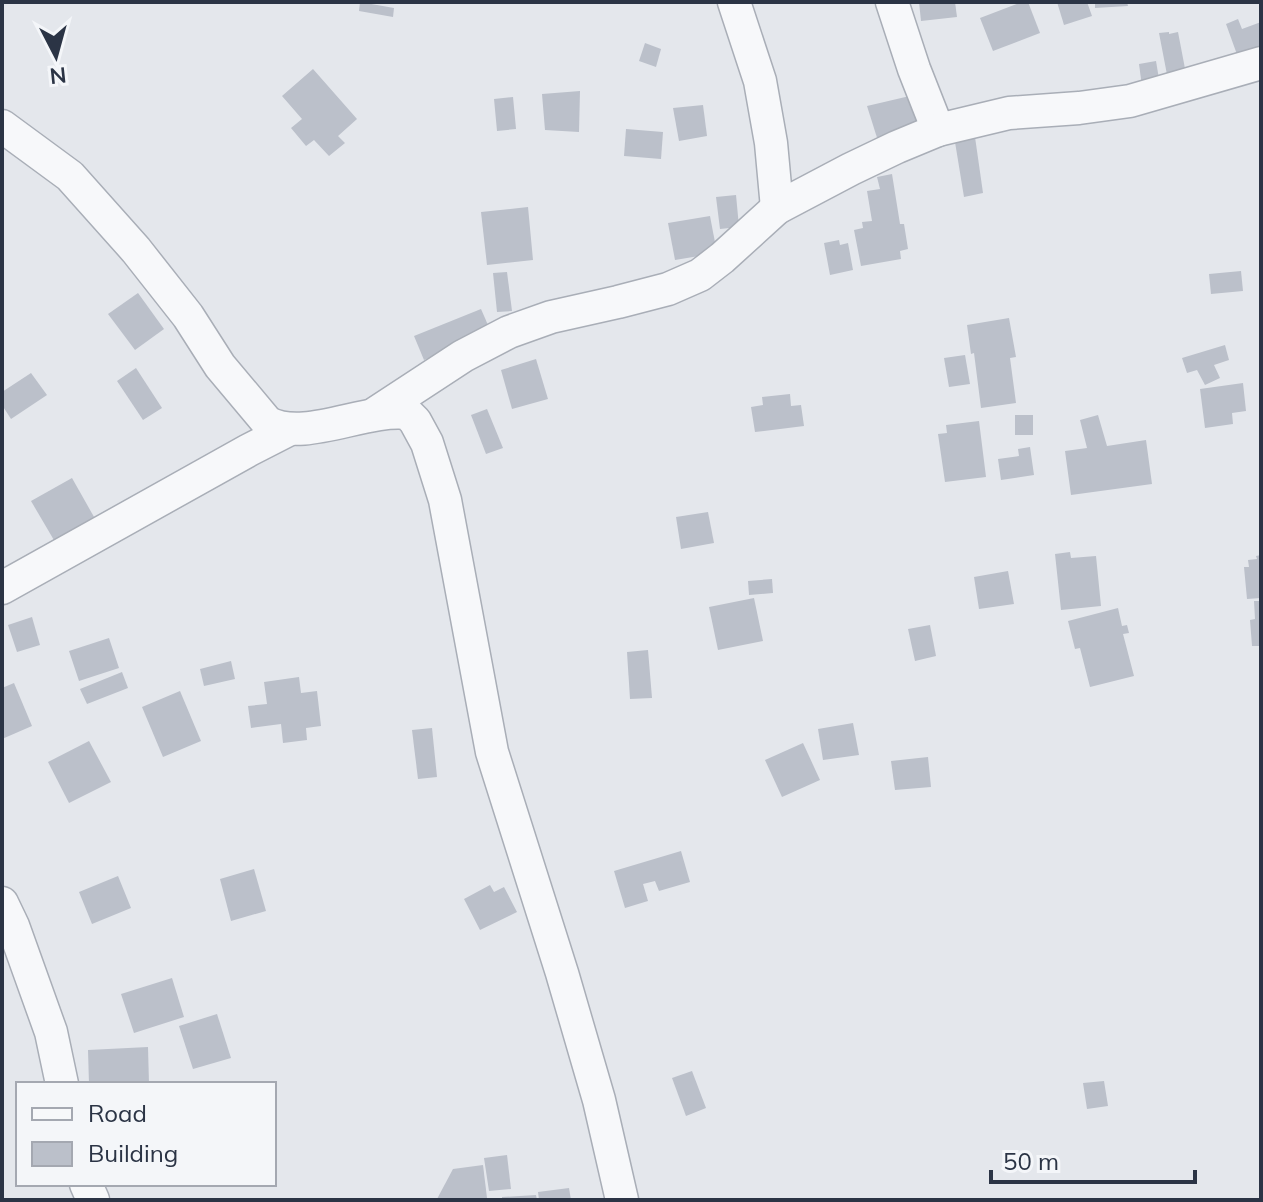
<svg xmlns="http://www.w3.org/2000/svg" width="1263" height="1202" font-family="Mulish,sans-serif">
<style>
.building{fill:#bbc0ca}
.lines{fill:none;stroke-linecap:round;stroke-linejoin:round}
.minor-casing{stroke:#a9aeb7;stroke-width:35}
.minor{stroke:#f7f8fa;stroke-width:32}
</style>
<rect width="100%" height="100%" fill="#e4e7ec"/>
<g class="building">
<path d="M360,2L394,8L393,17L359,11Z"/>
<path d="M919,2H955L957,17L921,21Z"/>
<path d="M1022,2H1028L1040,33L993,51L980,18Z"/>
<path d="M1057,2H1087L1092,16L1064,25Z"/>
<path d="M1095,2H1127L1128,6L1095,8Z"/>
<path d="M1238,19L1242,29L1261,22V53L1239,60L1226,24Z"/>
<path d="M1169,32V34L1178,32L1187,79L1169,85L1159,33Z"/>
<path d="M645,43L661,49L656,67L639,61Z"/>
<path d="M1156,61L1161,91L1143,94L1139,64Z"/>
<path d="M313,69L357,119L338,136L345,143L329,156L314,140L306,146L291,128L302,119L282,96Z"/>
<path d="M580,91L579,132L545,130L542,94Z"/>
<path d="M914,95L927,128L879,144L867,106Z"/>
<path d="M513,97L516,129L497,131L494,99Z"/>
<path d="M703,105L707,136L679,141L673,108Z"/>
<path d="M626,129L663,132L661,159L624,156Z"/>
<path d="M975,137L983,193L964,197L955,142Z"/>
<path d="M892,174L900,224H904L908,249L900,251L901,259L861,266L854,230L863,228L862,222L872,221L867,191L880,189L877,177Z"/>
<path d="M736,195L739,227L720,229L716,197Z"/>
<path d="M528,207L533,260L487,265L481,212Z"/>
<path d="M710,216L717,253L675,260L668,223Z"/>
<path d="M839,240L840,245L848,243L853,270L830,275L824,243Z"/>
<path d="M1241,271L1243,291L1211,294L1209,274Z"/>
<path d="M507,272L512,311L497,312L493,273Z"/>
<path d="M138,293L164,329L135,350L108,314Z"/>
<path d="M481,309L491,332L424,360L414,336Z"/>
<path d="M1009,318L1016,357L1010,358L1016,403L981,408L974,353L971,354L967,325Z"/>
<path d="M1225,345L1229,360L1214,365L1220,378L1205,385L1197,370L1187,373L1182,358Z"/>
<path d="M965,355L970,384L949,387L944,358Z"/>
<path d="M536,359L548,399L512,409L501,370Z"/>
<path d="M136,368L162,408L143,420L117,381Z"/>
<path d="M31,373L47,395L11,419L2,405V392Z"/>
<path d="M1243,383L1246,411L1232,413L1233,424L1205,428L1200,389Z"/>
<path d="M790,394L791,406L801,405L804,426L755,432L751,407L763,405L762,397Z"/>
<path d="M487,409L503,448L486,454L471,415Z"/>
<rect x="1015" y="415" width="18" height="20"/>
<path d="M1098,415L1107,446L1146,440L1152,484L1071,495L1065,451L1087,448L1080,420Z"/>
<path d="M979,421L986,477L945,482L938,434L947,433L946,425Z"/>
<path d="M1030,447L1034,475L1001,480L998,459L1019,456L1018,449Z"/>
<path d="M72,478L98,524L58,547L31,501Z"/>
<path d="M708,512L714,543L681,549L676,517Z"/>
<path d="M1070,552L1071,558L1096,556L1101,606L1061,610L1055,554Z"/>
<path d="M1261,555V598L1247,599L1244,567H1249L1248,560L1257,559L1256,556Z"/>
<path d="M1008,571L1014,604L979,609L974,577Z"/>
<path d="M772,579L773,593L749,595L748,581Z"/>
<path d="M754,598L763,641L718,650L709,607Z"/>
<path d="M1254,601H1261V646H1252L1250,620L1255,619Z"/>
<path d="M1118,608L1122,626L1127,625L1129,633L1123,634L1134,676L1090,687L1080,648L1075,649L1068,621Z"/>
<path d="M32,617L40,645L17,652L8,625Z"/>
<path d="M930,625L936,656L915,661L908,629Z"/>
<path d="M109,638L119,668L79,681L69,651Z"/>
<path d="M648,650L652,698L630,699L627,652Z"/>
<path d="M231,661L235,679L204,686L200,669Z"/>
<path d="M122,672L128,688L87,704L80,689Z"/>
<path d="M299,677L301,693L317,691L321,726L306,728L307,740L283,743L281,724L251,728L248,706L267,704L264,682Z"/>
<path d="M14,683L32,726L2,739V688Z"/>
<path d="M180,691L201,741L163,757L142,707Z"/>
<path d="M853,723L859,755L823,760L818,729Z"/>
<path d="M432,728L437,777L418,779L412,730Z"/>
<path d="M89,741L111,782L69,803L48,762Z"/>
<path d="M803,743L820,780L782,797L765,760Z"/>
<path d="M928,757L931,787L895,790L891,761Z"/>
<path d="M681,851L690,882L659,891L655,881L643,884L648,901L625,908L614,871Z"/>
<path d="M254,869L266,911L231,921L220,879Z"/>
<path d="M118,876L131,908L92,924L79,892Z"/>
<path d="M490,885L494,892L504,887L517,912L480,930L464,899Z"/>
<path d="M172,978L184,1017L134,1033L121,994Z"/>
<path d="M217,1014L231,1058L193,1069L179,1026Z"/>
<path d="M148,1047L149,1084H89L88,1050Z"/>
<path d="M692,1071L706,1108L686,1116L672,1078Z"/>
<path d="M1104,1081L1108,1106L1087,1109L1083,1083Z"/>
<path d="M507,1155L511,1189L489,1191L484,1158Z"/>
<path d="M483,1165L487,1198L437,1199L453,1169Z"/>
<path d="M569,1188L571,1200H539L538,1192Z"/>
<path d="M536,1195L537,1200H502V1197Z"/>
</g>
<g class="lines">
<defs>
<g id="minor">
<path d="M734,2L760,81L771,143L777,208"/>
<path d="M892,2L914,69L938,130"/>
<path d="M2,126L70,176L136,250L188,316L220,366L267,422C303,443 365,408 407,413L415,421L427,443L445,500L492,752L562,973L599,1100L622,1200"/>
<path d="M376,413L463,356L509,332L551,317L618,302L668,289L700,275L722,258L777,208L851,169L897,147L938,130L1009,113L1079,108L1130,101L1261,63"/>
<path d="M2,588L249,450L290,429"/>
<path d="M2,903L13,926L51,1032L62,1084"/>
<path d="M86,1184L93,1200"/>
</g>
</defs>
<use href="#minor" class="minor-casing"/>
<use href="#minor" class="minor"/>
</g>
<rect width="1263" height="1202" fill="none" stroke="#2b3445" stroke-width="8"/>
<rect x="16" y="1082" width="260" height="104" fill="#f4f6f9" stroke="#a4a8b1" stroke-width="2"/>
<rect x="32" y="1108" width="40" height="12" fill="#f7f8fa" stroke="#a4a8b1" stroke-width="2"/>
<text x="88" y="1122" font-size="24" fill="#2b3445">Road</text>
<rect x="32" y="1142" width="40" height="24" fill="#bbc0ca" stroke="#a4a8b1" stroke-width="2"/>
<text x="88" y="1162" font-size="24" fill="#2b3445">Building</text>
<g transform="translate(56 56) rotate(174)" stroke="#f4f6f9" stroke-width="6" paint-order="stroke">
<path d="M0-6L14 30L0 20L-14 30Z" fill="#2b3445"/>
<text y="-12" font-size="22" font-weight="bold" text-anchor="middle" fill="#2b3445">N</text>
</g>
<path d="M991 1170v12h204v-12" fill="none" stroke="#2b3445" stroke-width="4"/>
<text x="1003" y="1170" font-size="24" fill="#2b3445" stroke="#f4f6f9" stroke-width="6" paint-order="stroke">50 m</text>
</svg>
